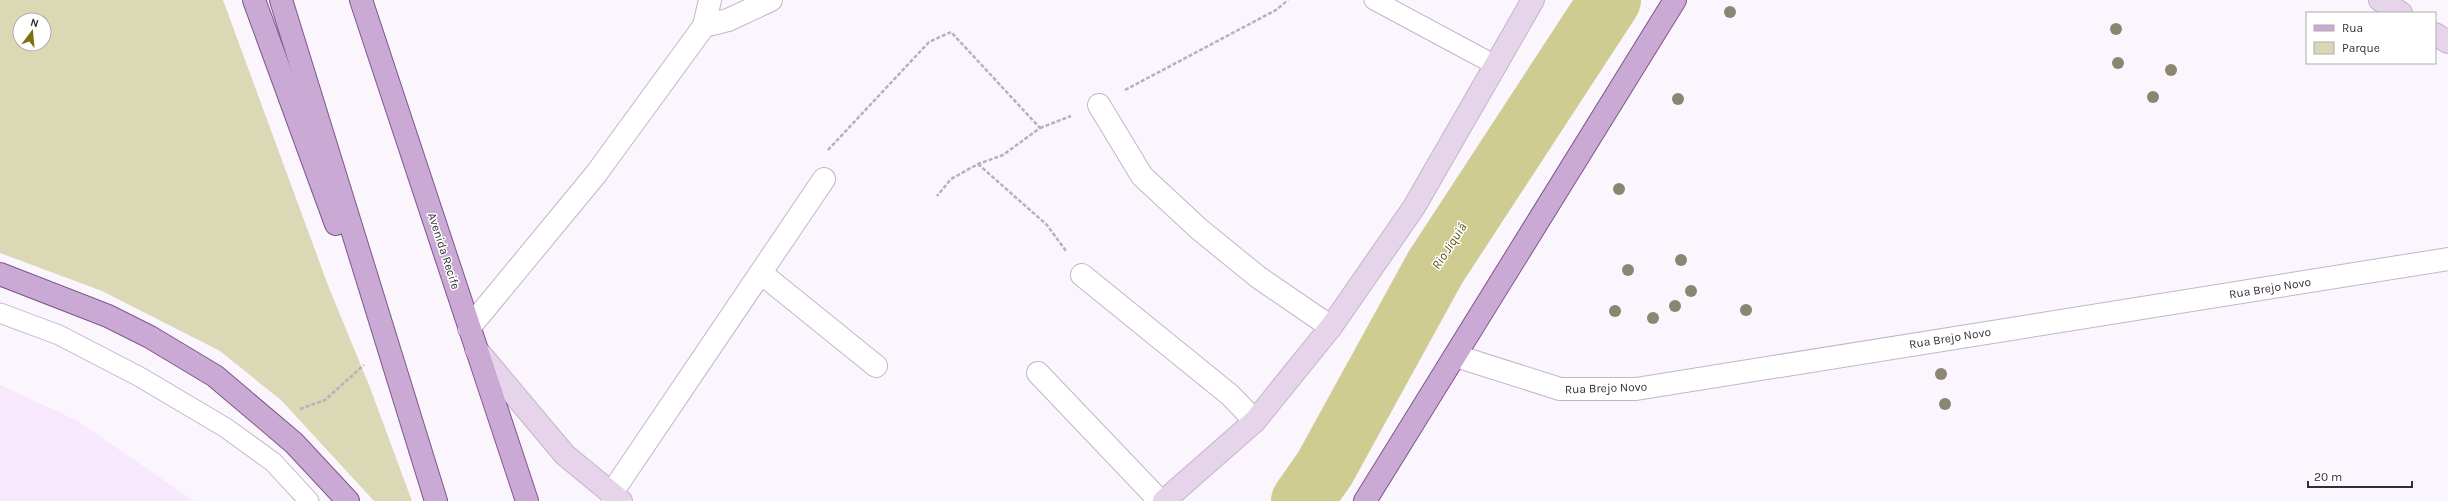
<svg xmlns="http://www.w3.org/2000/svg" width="2448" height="501" font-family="Karla,sans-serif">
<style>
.built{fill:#f8e8fd}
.green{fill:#dbd9b5;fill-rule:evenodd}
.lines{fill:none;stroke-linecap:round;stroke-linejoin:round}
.river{stroke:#cfcc92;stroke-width:62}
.lane-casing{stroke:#c4b5c9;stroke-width:21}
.street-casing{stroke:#c4b5c9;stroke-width:24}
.secondary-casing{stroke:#c4b5c9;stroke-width:24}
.primary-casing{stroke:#7e588a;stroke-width:24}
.path{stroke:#b7b1b9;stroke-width:2.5;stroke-dasharray:4 2;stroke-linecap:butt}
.lane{stroke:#fff;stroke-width:19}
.street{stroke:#fff;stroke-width:22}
.secondary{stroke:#e5d4ea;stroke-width:22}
.primary{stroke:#caa9d4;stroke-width:22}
.tree{fill:#8b8672}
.labels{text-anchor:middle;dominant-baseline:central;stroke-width:3;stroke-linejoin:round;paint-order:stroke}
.street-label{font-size:12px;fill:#332d35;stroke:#fff}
.water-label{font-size:13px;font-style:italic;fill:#57510c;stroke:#fff}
</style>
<rect width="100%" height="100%" fill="#fbf5fd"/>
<path class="built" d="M0,385L76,420L194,501H0Z"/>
<path class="green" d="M0,0H223L329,288L369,385L412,501H374L282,401L220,351L102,291L0,253ZM20,20H44V44H20Z"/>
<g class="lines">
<path class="river" d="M1302,501L1325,468L1435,268L1610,0"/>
<defs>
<g id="lane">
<path d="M1374,0L1497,66"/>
<path d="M0,313L59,335L140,377L226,428L273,462L309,501"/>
</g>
<g id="street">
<path d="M704,26L710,0"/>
<path d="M1099,105L1142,176L1199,229L1258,277L1331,327"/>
<path d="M761,273L876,366"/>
<path d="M1082,275L1230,395L1255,421"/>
<path d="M469,328L596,174L704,26L728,20L771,0"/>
<path d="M1456,356L1560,389H1636L2448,259"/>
<path d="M1038,373L1160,501"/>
<path d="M611,494L824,179"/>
</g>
<g id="secondary">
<path d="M2380,0L2401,13"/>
<path d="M2435,34L2448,42"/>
<path d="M476,349L565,455L621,501"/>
<path d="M1164,501L1255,421L1331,327L1414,207L1533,0"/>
</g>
<g id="primary">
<path d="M254,0L336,224"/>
<path d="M281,0L436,501"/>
<path d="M361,0L527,501"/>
<path d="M0,274L108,316L150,337L215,376L294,443L348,501"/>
<path d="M1365,501L1675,0"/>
</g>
</defs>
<use href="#lane" class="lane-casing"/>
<use href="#street" class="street-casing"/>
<use href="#secondary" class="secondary-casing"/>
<use href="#primary" class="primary-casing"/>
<g class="path">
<path d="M1125,90L1276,10L1288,0"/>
<path d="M1040,128L1071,116"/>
<path d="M828,150L929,42L951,32L1040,128L1003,155L978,164L951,179L937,196"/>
<path d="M978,164L1047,225L1066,251"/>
<path d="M300,409L325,400L364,365"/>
</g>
<use href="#lane" class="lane"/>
<use href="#street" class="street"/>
<use href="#secondary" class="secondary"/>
<use href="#primary" class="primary"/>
</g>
<g class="tree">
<circle cx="1730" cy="12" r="6"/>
<circle cx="2116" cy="29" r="6"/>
<circle cx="2118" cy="63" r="6"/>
<circle cx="2171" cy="70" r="6"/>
<circle cx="2153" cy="97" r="6"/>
<circle cx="1678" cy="99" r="6"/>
<circle cx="1619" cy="189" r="6"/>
<circle cx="1681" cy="260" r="6"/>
<circle cx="1628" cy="270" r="6"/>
<circle cx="1691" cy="291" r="6"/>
<circle cx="1675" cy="306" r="6"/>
<circle cx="1746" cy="310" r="6"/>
<circle cx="1615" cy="311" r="6"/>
<circle cx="1653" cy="318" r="6"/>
<circle cx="1941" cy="374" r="6"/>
<circle cx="1945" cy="404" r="6"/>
</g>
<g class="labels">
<g class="street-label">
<text transform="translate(444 251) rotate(72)">Avenida Recife</text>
<text transform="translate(2270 288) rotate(-9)">Rua Brejo Novo</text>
<text transform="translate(1950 338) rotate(-9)">Rua Brejo Novo</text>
<text transform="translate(1606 388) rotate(-2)">Rua Brejo Novo</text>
</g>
<g class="water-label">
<text transform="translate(1449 246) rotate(-57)">Rio Jiquiá</text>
</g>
</g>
<rect x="2306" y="12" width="130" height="52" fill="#ffffff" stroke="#adabae"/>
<rect x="2314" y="25" width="20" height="6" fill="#caa9d4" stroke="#adabae"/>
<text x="2342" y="32" font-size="12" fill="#332d35">Rua</text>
<rect x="2314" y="42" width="20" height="12" fill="#dbd9b5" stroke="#adabae"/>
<text x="2342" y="52" font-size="12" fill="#332d35">Parque</text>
<g transform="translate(32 32) rotate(16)"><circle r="19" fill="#ffffff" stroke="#adabae"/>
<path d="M0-3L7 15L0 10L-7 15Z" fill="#797213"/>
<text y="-6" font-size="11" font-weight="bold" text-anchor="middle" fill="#332d35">N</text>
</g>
<path d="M2308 481v6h104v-6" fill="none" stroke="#332d35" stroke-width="2"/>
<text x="2314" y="481" font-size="12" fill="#332d35" stroke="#ffffff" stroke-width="3" paint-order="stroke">20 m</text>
</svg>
